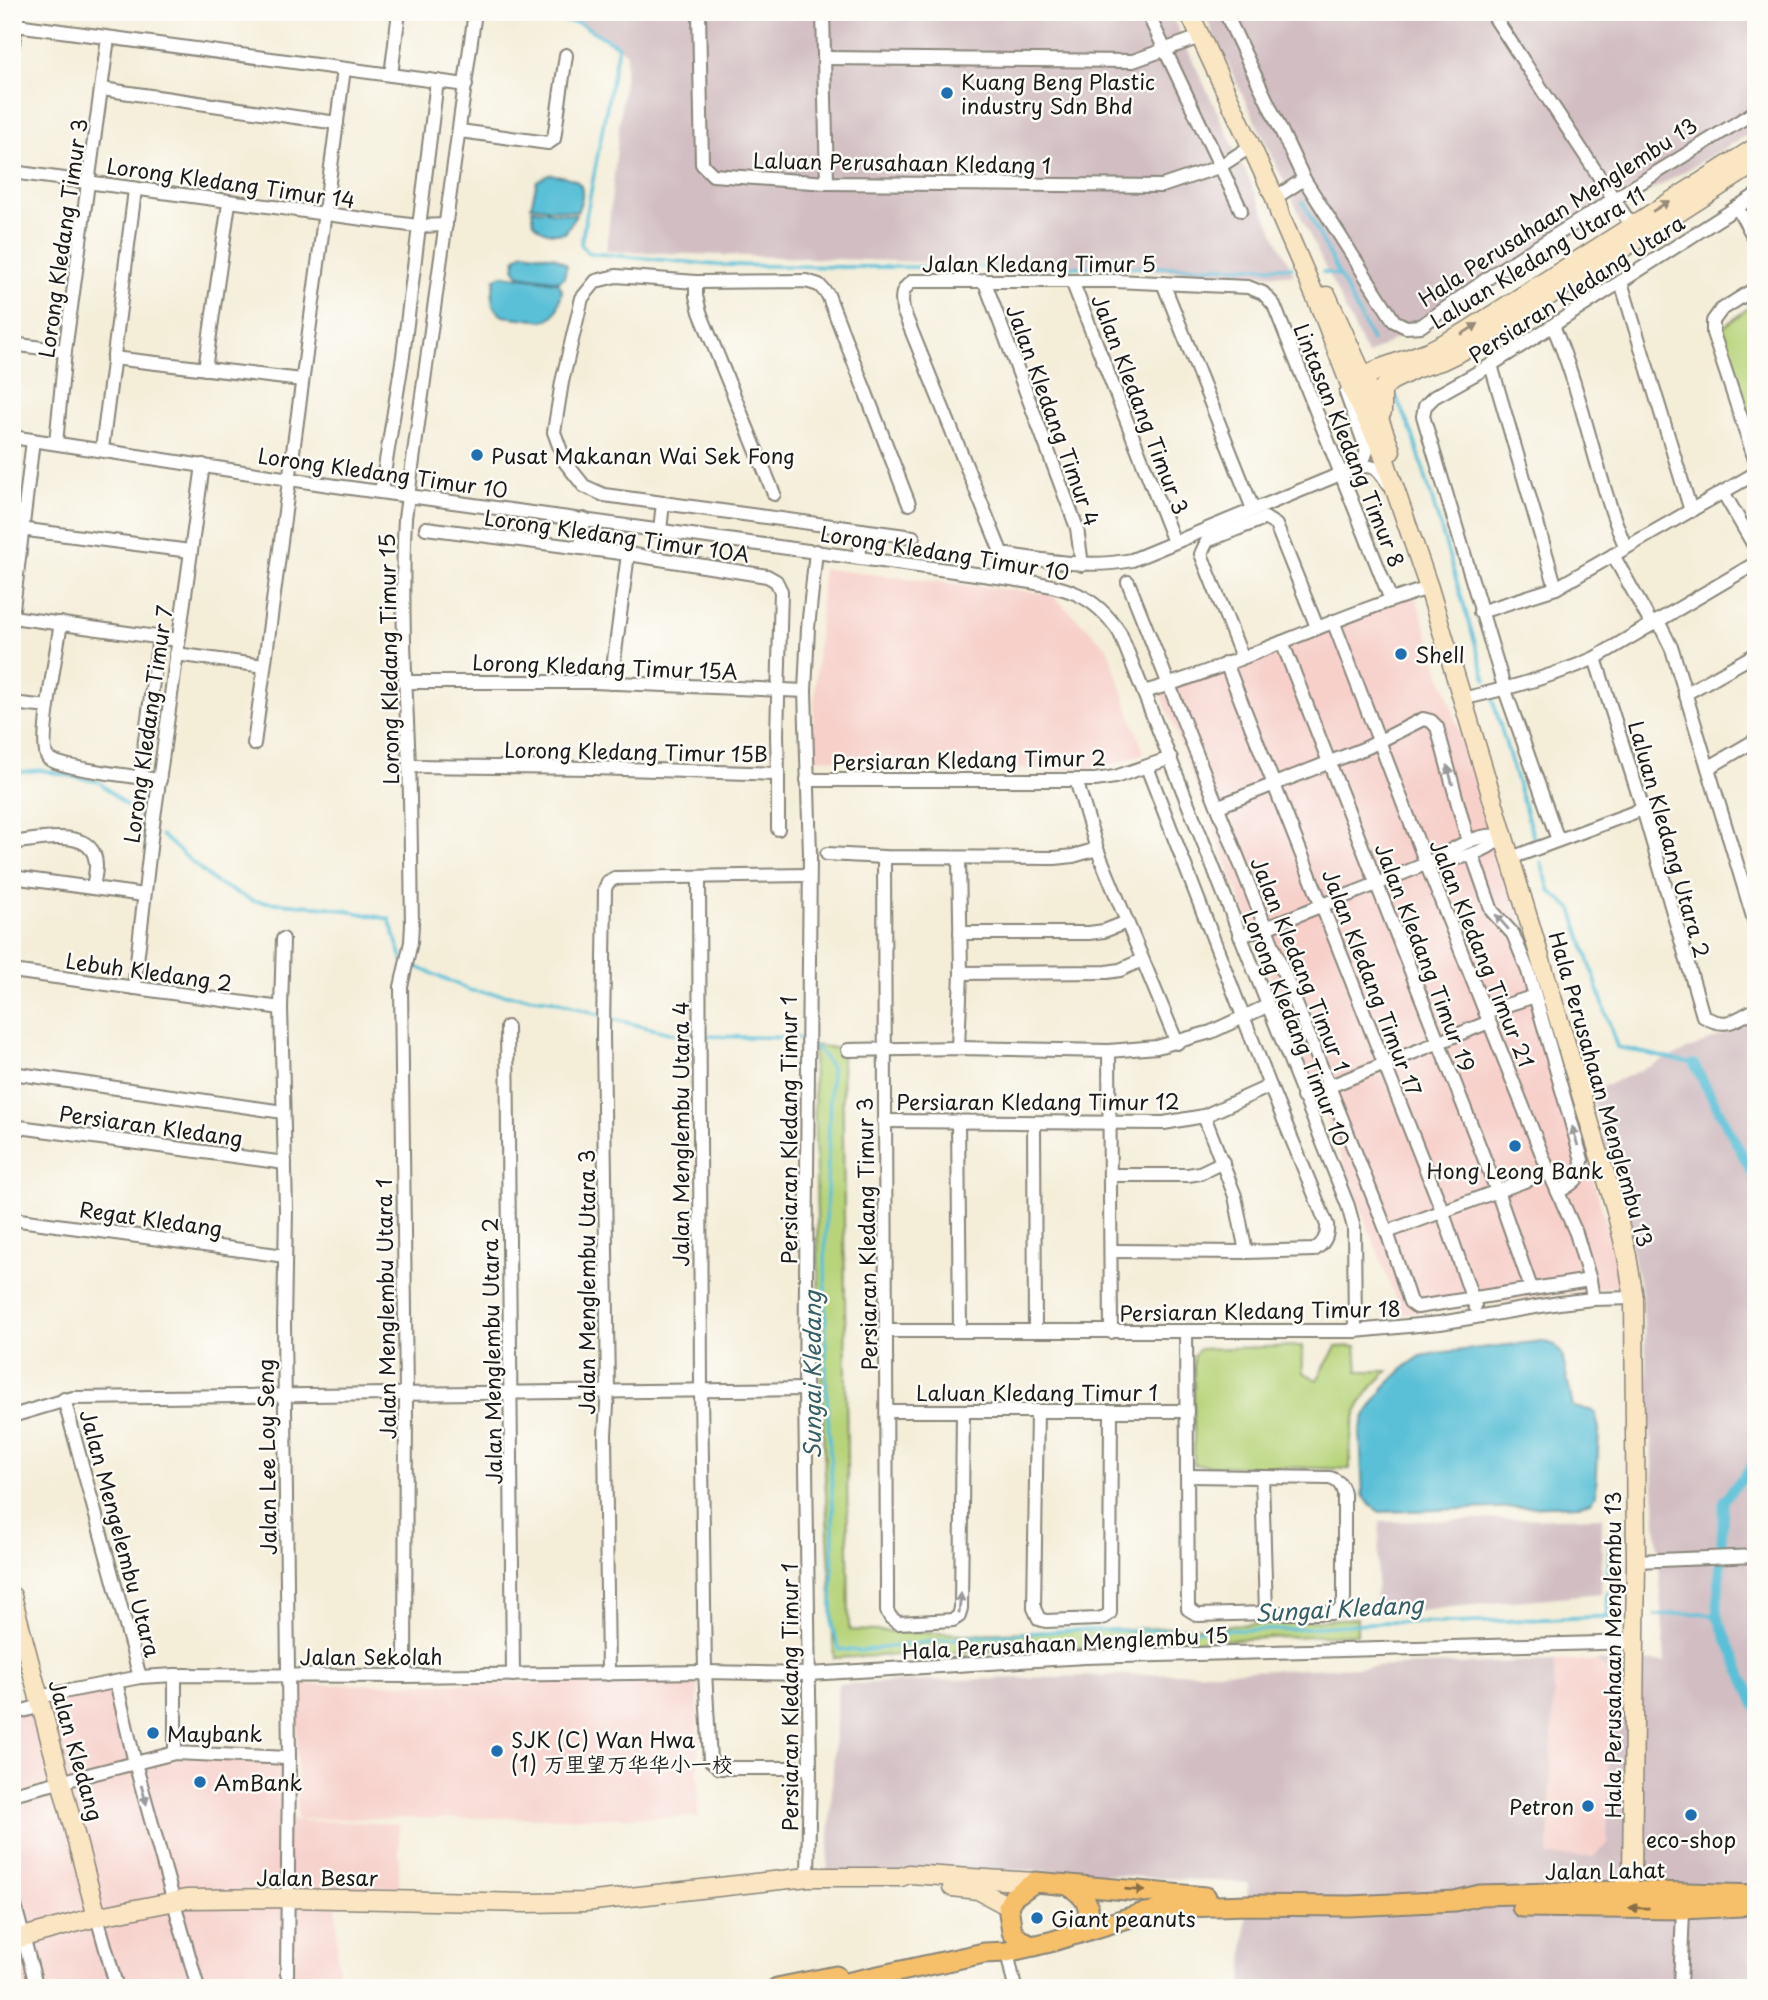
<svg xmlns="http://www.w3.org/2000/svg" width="1768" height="2000" font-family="'Playpen Sans','LXGW WenKai TC',sans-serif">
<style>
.built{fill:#f7d0ca}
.industrial{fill:#d2bec2}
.green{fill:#b7d47a;stroke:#6a784b;stroke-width:2}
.water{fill:#5ac0d7;stroke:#3b6e7a;stroke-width:2}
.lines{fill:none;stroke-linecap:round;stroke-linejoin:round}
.stream{stroke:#5ac0d7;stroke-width:3.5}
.canal{stroke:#5ac0d7;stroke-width:10}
.street-casing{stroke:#88857a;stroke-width:16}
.secondary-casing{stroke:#88857a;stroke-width:21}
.primary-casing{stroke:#88857a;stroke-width:23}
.street{stroke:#fff;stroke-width:12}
.secondary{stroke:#fbe6c4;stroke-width:18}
.primary{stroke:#f6c06b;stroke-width:19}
.oneway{fill:#978b78}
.oneway2{fill:#999}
.oneway3{fill:#896e44}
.poi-dot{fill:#1f6fb2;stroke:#fdfcf7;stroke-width:2.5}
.labels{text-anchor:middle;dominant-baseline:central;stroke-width:5;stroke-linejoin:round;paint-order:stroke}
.poi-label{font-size:21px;fill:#1c1c1c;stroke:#fdfcf7;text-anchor:start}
.street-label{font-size:21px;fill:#1c1c1c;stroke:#fdfcf7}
.water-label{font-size:23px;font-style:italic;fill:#355e67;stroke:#fdfcf7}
</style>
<rect width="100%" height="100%" fill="#fdfcf7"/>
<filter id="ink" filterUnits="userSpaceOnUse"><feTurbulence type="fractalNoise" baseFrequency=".0143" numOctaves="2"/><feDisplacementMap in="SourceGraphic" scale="14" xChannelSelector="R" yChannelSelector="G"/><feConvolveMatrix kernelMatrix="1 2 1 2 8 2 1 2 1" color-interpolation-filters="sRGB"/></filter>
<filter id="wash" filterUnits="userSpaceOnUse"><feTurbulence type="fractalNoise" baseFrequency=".00686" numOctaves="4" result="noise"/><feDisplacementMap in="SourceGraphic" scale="28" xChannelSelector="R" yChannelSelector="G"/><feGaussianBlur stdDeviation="1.57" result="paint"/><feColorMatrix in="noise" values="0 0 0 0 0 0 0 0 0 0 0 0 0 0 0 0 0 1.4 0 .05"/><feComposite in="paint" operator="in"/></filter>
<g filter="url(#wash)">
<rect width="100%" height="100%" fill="#f4eed9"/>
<g class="built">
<path d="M823,569L1051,594L1107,647L1144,753L1092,772L811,758Z"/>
<path d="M1414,591L1517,909L1623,1285L1402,1315L1158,687Z"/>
<path d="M1555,1661H1596L1610,1674L1607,1844L1594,1858L1548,1857Z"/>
<path d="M698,1681V1817L297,1819V1685Z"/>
<path d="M114,1684L134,1757H290L292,1820L399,1824V1887L336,1888L338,1988H12V1712Z"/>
</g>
<g class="industrial">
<path d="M521,12H1170L1294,275L606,251L627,53L571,20Z"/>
<path d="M1203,12H1756V130L1367,355Z"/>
<path d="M1756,1020V1988H1242L1248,1883L1026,1870L827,1874L838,1684L1555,1661L1548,1856L1594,1857L1607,1844L1610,1674L1596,1661L1665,1662L1642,1293L1591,1092Z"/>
<path d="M1602,1517L1601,1593L1375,1614L1380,1522Z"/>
</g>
<g class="green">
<path d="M1756,302V439L1722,328Z"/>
<path d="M813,1045L842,1049L849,1630L966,1634L1220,1626L1357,1618V1634L834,1658L821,1391Z"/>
<path d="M1302,1346L1303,1372L1317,1380L1336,1347L1356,1346L1358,1371H1388C1354,1400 1349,1426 1350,1469L1194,1465V1355L1200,1349Z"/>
</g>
<g class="water">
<path d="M549,174C576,178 591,181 577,212L531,206L537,181Z"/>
<path d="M532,209L576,215L565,233C553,234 542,233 534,223Z"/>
<path d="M524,252L555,257L567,265L564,277L559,281L519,275L514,268L516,258Z"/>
<path d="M502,275L558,282L562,290C559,303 559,316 544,321L503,316C488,306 492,296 495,279Z"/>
<path d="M1543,1341L1555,1345L1562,1354L1573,1407L1590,1410L1595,1413L1599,1429L1596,1494L1591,1502L1579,1505L1380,1512L1371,1506L1363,1495L1360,1432L1365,1416L1385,1387L1406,1366L1421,1356L1437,1353Z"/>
</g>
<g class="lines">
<g class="stream">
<path d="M481,13L579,23L618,46L581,244L588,253L717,265L853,267H1292"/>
<path d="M1303,202L1372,341"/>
<path d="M1323,272L1338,275"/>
<path d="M1394,392L1413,435L1486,680"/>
<path d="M1493,701L1535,842"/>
<path d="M12,773L41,770L99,782L144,821"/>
<path d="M161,835L215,882L253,901L328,907L389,919L403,961"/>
<path d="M1541,862L1550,891L1572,909L1617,1047L1694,1064"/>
<path d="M410,964L472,991L552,1000L600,1015"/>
<path d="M608,1018L678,1035L696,1036"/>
<path d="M703,1036L798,1038L804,1041"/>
<path d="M810,1045L817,1048L831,1067L825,1253L826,1376L833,1511L832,1626L839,1649L859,1651L959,1638L1073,1630H1277L1386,1622L1456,1623L1617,1616"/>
<path d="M1608,1576L1610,1536"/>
<path d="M1655,1615L1701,1613L1717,1616"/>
<path d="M1607,1617L1608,1592"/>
</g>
<g class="canal">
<path d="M1694,1064L1756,1180"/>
<path d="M1756,1461L1724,1500L1717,1616L1756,1707"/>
</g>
</g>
</g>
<g filter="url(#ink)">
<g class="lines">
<defs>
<g id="street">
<path d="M699,12L702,164L713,175L827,183L1162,186L1219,167L1250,147"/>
<path d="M823,12L827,183"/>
<path d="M1147,12L1241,210"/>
<path d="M1225,12L1304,179L1394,321L1406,327L1421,326L1498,271L1756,111"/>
<path d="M1491,12L1631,225"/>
<path d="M16,25L466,85"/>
<path d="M12,50L18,12"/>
<path d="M825,58L1133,61L1200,37"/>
<path d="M391,75L399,12"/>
<path d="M102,89L337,123"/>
<path d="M460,131L548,143L554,139L566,55"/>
<path d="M12,172L371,220L418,226L446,225"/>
<path d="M1275,198L1304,179"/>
<path d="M1737,207L1756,241"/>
<path d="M984,280L1077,528L1082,565"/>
<path d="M1072,281L1174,542"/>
<path d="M696,282V296L700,312L774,494"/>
<path d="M1621,282L1691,511"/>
<path d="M1163,283L1253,509"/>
<path d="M1756,288L1721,310L1713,321V333L1756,463"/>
<path d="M1553,326C1584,397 1595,475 1625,546"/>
<path d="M12,344L65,351"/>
<path d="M113,358L302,380"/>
<path d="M1491,365L1556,588"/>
<path d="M205,369L229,203"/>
<path d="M1346,393L1367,451L1363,461L1355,468"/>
<path d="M12,437L336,486L1012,579C1061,587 1091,589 1120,633L1348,1206L1354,1228L1355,1331"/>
<path d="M33,440L12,617L178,640"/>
<path d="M56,443L65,351L108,38"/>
<path d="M102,449L135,190"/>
<path d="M381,492L403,356L437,81"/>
<path d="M1723,492L1756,549"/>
<path d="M909,504L828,295L819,285L806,281L696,282L616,276L596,281L582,298L562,382L554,432L565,462L584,486L604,495L913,537"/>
<path d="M12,528L190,551"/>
<path d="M660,530L663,503"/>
<path d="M581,548L584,519"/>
<path d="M1000,554C1044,560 1088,569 1132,560L1355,468C1374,463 1379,469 1389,485"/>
<path d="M1613,555L1652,625"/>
<path d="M859,557L862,530"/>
<path d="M1012,579L903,310C901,297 901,289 913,281H1115L1248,287L1263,293L1274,305L1391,600"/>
<path d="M1128,582L1387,1232L1410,1302L1417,1307L1590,1280"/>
<path d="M1480,612L1556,588L1756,473"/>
<path d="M1333,621L1426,863L1549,1172L1576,1233L1590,1280L1593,1299"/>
<path d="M1658,621L1672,649L1756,927"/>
<path d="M61,623C58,643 38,748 48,758C60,769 140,777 160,780"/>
<path d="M1282,642L1497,1191L1531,1288"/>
<path d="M176,654L264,666"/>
<path d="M1242,657L1201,554L1207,541L1265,518L1276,525L1317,627"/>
<path d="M1595,658L1643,809L1703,1016C1726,1030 1735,1020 1756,1009"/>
<path d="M1226,663L1442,1210L1475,1306"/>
<path d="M404,682H593L805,691"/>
<path d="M611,683L628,554"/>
<path d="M1144,692C1241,664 1332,617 1429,588"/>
<path d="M1685,694L1756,654"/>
<path d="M1461,699C1507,689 1552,677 1595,658L1756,563"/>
<path d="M12,703L48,707"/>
<path d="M254,744L344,69"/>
<path d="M409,766L593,768L778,774L777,735L781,591L776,581L767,576L628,554L426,528"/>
<path d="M1708,768L1756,740"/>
<path d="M140,777L159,637"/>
<path d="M807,780H1095L1115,777L1171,758"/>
<path d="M1076,780L1097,849L1177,1043"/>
<path d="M1219,806L1368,747L1423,719L1431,721L1437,727L1468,841"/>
<path d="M778,829V774"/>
<path d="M1558,840L1505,690L1423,416L1425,406L1434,397L1491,365L1756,195"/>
<path d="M12,843C37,840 96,825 96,866C96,873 94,881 93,888"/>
<path d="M827,854L884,857L1055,858L1073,856L1097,849"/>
<path d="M1472,854L1492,911L1513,934L1528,971L1582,1160C1581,1180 1574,1183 1558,1192"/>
<path d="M884,857C885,1109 888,1360 887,1611L891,1618L898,1623L953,1620L959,1616L961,1608L963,1411"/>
<path d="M1511,858L1643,809"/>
<path d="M1433,862C1459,859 1484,854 1503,836"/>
<path d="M12,877L144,895"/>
<path d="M699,877L701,1391L705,1672L710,1760L720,1768H810"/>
<path d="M960,933H1089L1104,931L1127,922"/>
<path d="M1240,936L1266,928C1318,906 1371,887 1423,865C1451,853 1471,832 1503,836"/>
<path d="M283,939L281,1008L286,1210L284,1324L289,1758L287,1974"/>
<path d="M12,971L281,1008"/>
<path d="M961,973L1107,972L1120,970L1142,960"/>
<path d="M134,988L151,839L203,465"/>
<path d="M1485,1012L1535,996"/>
<path d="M507,1027L513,1675"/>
<path d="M958,1048L961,973L959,859"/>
<path d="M848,1050L958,1048L1109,1051L1157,1047L1211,1032L1267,1006"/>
<path d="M1109,1051L1111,1332"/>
<path d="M12,1073L283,1112"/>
<path d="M1303,1097L1489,1022"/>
<path d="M1204,1116L1235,1196L1246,1252"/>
<path d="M884,1121L1164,1123L1204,1116L1270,1086"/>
<path d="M958,1122L960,1330"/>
<path d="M1034,1124L1035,1331"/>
<path d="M12,1126L285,1163"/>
<path d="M1110,1175H1188L1200,1173L1223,1162"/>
<path d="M12,1219L285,1256"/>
<path d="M1387,1232L1549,1172"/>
<path d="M1111,1251L1246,1252L1314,1250C1324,1244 1328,1236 1327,1225L1270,1086L1147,767"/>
<path d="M885,1331H1355L1440,1323L1559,1303L1593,1299L1634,1298"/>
<path d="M1186,1331L1188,1609L1198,1615L1266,1613"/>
<path d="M64,1399L140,1677"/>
<path d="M888,1411H1187"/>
<path d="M1037,1411L1034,1608L1039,1619L1046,1621L1098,1619L1105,1617L1110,1613L1111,1411"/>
<path d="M12,1416L73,1398L805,1389"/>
<path d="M1187,1476L1330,1478C1339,1481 1342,1485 1344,1494V1600L1340,1610L1335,1613H1266L1262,1477"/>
<path d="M1636,1561L1756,1556"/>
<path d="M608,1674L605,1434L608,1391L603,1035L605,889L608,882L615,878L809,875"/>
<path d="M405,1676L406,1394L401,987L411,942L412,924C411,871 411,817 409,764C405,681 401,600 405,518L475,12"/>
<path d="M116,1682L135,1763L198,1988"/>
<path d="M38,1697L140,1677L175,1675L405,1676L705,1672L809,1674L1085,1657L1636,1642"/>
<path d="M12,1714L41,1706"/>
<path d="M175,1753V1675"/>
<path d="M12,1794L175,1753L289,1758"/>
<path d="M808,1877L810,1768L805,1389L810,854L805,691L808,628L816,551"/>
<path d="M12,1895L37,1988"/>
<path d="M97,1917L116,1985"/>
<path d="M1007,1952L1015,1988"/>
<path d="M1680,1988L1683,1909"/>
</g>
<g id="secondary">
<path d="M1189,12L1275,198L1280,215L1323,314L1352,390L1380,446L1429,588L1615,1207L1627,1256L1634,1298L1636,1561L1632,1874L1621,1891"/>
<path d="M1327,296L1364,378L1391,451"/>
<path d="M1402,373L1441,361L1466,349L1756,163"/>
<path d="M1364,378L1379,369L1429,351L1464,333L1756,147"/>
<path d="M1382,412V389L1391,381L1413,370"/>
<path d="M12,1596L97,1917"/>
<path d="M952,1887L978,1890L1008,1906"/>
<path d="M12,1940L100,1916L186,1899L289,1898L526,1903L585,1902L808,1877H901L909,1874L1035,1882"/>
</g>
<g id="primary">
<path d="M1068,1885C1090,1898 1096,1914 1077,1934"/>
<path d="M1522,1907L1683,1909L1741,1906"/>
<path d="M1035,1946L1020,1940L1012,1932L1008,1906L1013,1897L1035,1882L1206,1897"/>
<path d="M777,1988L836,1976"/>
<path d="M823,1988L984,1953L1007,1952L1050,1942L1141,1914L1184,1907L1248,1905L1350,1906L1455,1901L1480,1895L1621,1891L1756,1895"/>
</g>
</defs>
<use href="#street" class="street-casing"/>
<use href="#secondary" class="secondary-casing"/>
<use href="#primary" class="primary-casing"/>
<use href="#street" class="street"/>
<use href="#secondary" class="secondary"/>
<use href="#primary" class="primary"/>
</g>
<defs><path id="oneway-solid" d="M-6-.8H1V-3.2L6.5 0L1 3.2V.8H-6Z" transform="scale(1.75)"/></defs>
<g class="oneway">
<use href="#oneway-solid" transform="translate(1661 206) rotate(-32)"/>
<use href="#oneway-solid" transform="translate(1470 329) rotate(-32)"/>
</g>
<g class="oneway2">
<use href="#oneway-solid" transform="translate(1450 775) rotate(-105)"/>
<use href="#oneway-solid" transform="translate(1502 922) rotate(-131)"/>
<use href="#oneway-solid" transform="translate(1575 1136) rotate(-106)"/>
<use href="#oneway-solid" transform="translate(960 1603) rotate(-84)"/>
<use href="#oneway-solid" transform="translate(144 1795) rotate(74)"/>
</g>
<g class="oneway3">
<use href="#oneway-solid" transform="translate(1135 1890) rotate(5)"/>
<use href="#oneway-solid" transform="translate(1639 1908) rotate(-179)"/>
</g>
</g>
<g class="poi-dot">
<circle cx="947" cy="93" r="7"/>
<circle cx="477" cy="455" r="7"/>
<circle cx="1401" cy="654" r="7"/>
<circle cx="1515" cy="1146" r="7"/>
<circle cx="153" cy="1733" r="7"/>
<circle cx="497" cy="1751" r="7"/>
<circle cx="200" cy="1782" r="7"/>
<circle cx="1588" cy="1806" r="7"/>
<circle cx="1691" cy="1815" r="7"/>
<circle cx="1037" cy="1918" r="7"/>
</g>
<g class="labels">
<g class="poi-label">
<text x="961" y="81">Kuang Beng Plastic<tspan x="961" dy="24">industry Sdn Bhd</tspan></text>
<text x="491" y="455">Pusat Makanan Wai Sek Fong</text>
<text x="1415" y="654">Shell</text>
<text x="1515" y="1170" text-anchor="middle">Hong Leong Bank</text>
<text x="167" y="1733">Maybank</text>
<text x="511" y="1739">SJK (C) Wan Hwa<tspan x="511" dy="24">(1) 万里望万华华小一校</tspan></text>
<text x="214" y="1782">AmBank</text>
<text x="1574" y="1806" text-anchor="end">Petron</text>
<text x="1691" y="1839" text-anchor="middle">eco-shop</text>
<text x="1051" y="1918">Giant peanuts</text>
</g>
<g class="street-label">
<text transform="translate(902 162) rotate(1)">Laluan Perusahaan Kledang 1</text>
<text transform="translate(231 182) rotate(8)">Lorong Kledang Timur 14</text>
<text transform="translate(1557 211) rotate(-33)">Hala Perusahaan Menglembu 13</text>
<text transform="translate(62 238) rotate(-82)">Lorong Kledang Timur 3</text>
<text transform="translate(1537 257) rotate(-32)">Laluan Kledang Utara 11</text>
<text x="1039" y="263">Jalan Kledang Timur 5</text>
<text transform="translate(1576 288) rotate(-33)">Persiaran Kledang Utara</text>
<text transform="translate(1141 404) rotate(69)">Jalan Kledang Timur 3</text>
<text transform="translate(1054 415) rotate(70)">Jalan Kledang Timur 4</text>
<text transform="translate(1350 445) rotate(68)">Lintasan Kledang Timur 8</text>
<text transform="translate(383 472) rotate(8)">Lorong Kledang Timur 10</text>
<text transform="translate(617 535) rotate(8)">Lorong Kledang Timur 10A</text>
<text transform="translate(945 552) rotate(9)">Lorong Kledang Timur 10</text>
<text transform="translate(388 659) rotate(-91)">Lorong Kledang Timur 15</text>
<text transform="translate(605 666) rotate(2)">Lorong Kledang Timur 15A</text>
<text transform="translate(147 724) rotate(-82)">Lorong Kledang Timur 7</text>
<text transform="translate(636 751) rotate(1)">Lorong Kledang Timur 15B</text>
<text transform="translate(969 759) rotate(-1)">Persiaran Kledang Timur 2</text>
<text transform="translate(1670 839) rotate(74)">Laluan Kledang Utara 2</text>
<text transform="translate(1483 953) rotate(68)">Jalan Kledang Timur 21</text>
<text transform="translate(1426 957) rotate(69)">Jalan Kledang Timur 19</text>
<text transform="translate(1301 964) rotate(68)">Jalan Kledang Timur 1</text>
<text transform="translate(149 971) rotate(8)">Lebuh Kledang 2</text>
<text transform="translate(1373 982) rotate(69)">Jalan Kledang Timur 17</text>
<text transform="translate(1297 1028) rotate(68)">Lorong Kledang Timur 10</text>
<text transform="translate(1602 1089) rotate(74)">Hala Perusahaan Menglembu 13</text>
<text x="1038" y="1101">Persiaran Kledang Timur 12</text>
<text transform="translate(151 1125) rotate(8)">Persiaran Kledang</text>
<text transform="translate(788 1130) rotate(-90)">Persiaran Kledang Timur 1</text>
<text transform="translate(680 1134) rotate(-90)">Jalan Menglembu Utara 4</text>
<text transform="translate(151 1218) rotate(8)">Regat Kledang</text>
<text transform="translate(866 1234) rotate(-91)">Persiaran Kledang Timur 3</text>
<text transform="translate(586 1282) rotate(-90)">Jalan Menglembu Utara 3</text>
<text transform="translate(385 1309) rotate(-91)">Jalan Menglembu Utara 1</text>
<text transform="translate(1260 1310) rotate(-1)">Persiaran Kledang Timur 18</text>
<text transform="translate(491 1351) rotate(-91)">Jalan Menglembu Utara 2</text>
<text x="1037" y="1392">Laluan Kledang Timur 1</text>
<text transform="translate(266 1457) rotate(-91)">Jalan Lee Loy Seng</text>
<text transform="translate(121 1533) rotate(75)">Jalan Mengelembu Utara</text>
<text transform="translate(1065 1642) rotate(-3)">Hala Perusahaan Menglembu 15</text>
<text transform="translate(1612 1655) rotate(-90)">Hala Perusahaan Menglembu 13</text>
<text x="371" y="1656">Jalan Sekolah</text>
<text transform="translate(789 1697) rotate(-90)">Persiaran Kledang Timur 1</text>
<text transform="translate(77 1750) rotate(74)">Jalan Kledang</text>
<text transform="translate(1605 1870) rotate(-1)">Jalan Lahat</text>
<text x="317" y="1877">Jalan Besar</text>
</g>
<g class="water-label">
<text transform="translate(811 1375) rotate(-90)">Sungai Kledang</text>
<text transform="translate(1339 1608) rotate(-3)">Sungai Kledang</text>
</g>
</g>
<rect width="1768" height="2000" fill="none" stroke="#fdfcf7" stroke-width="42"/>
</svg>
